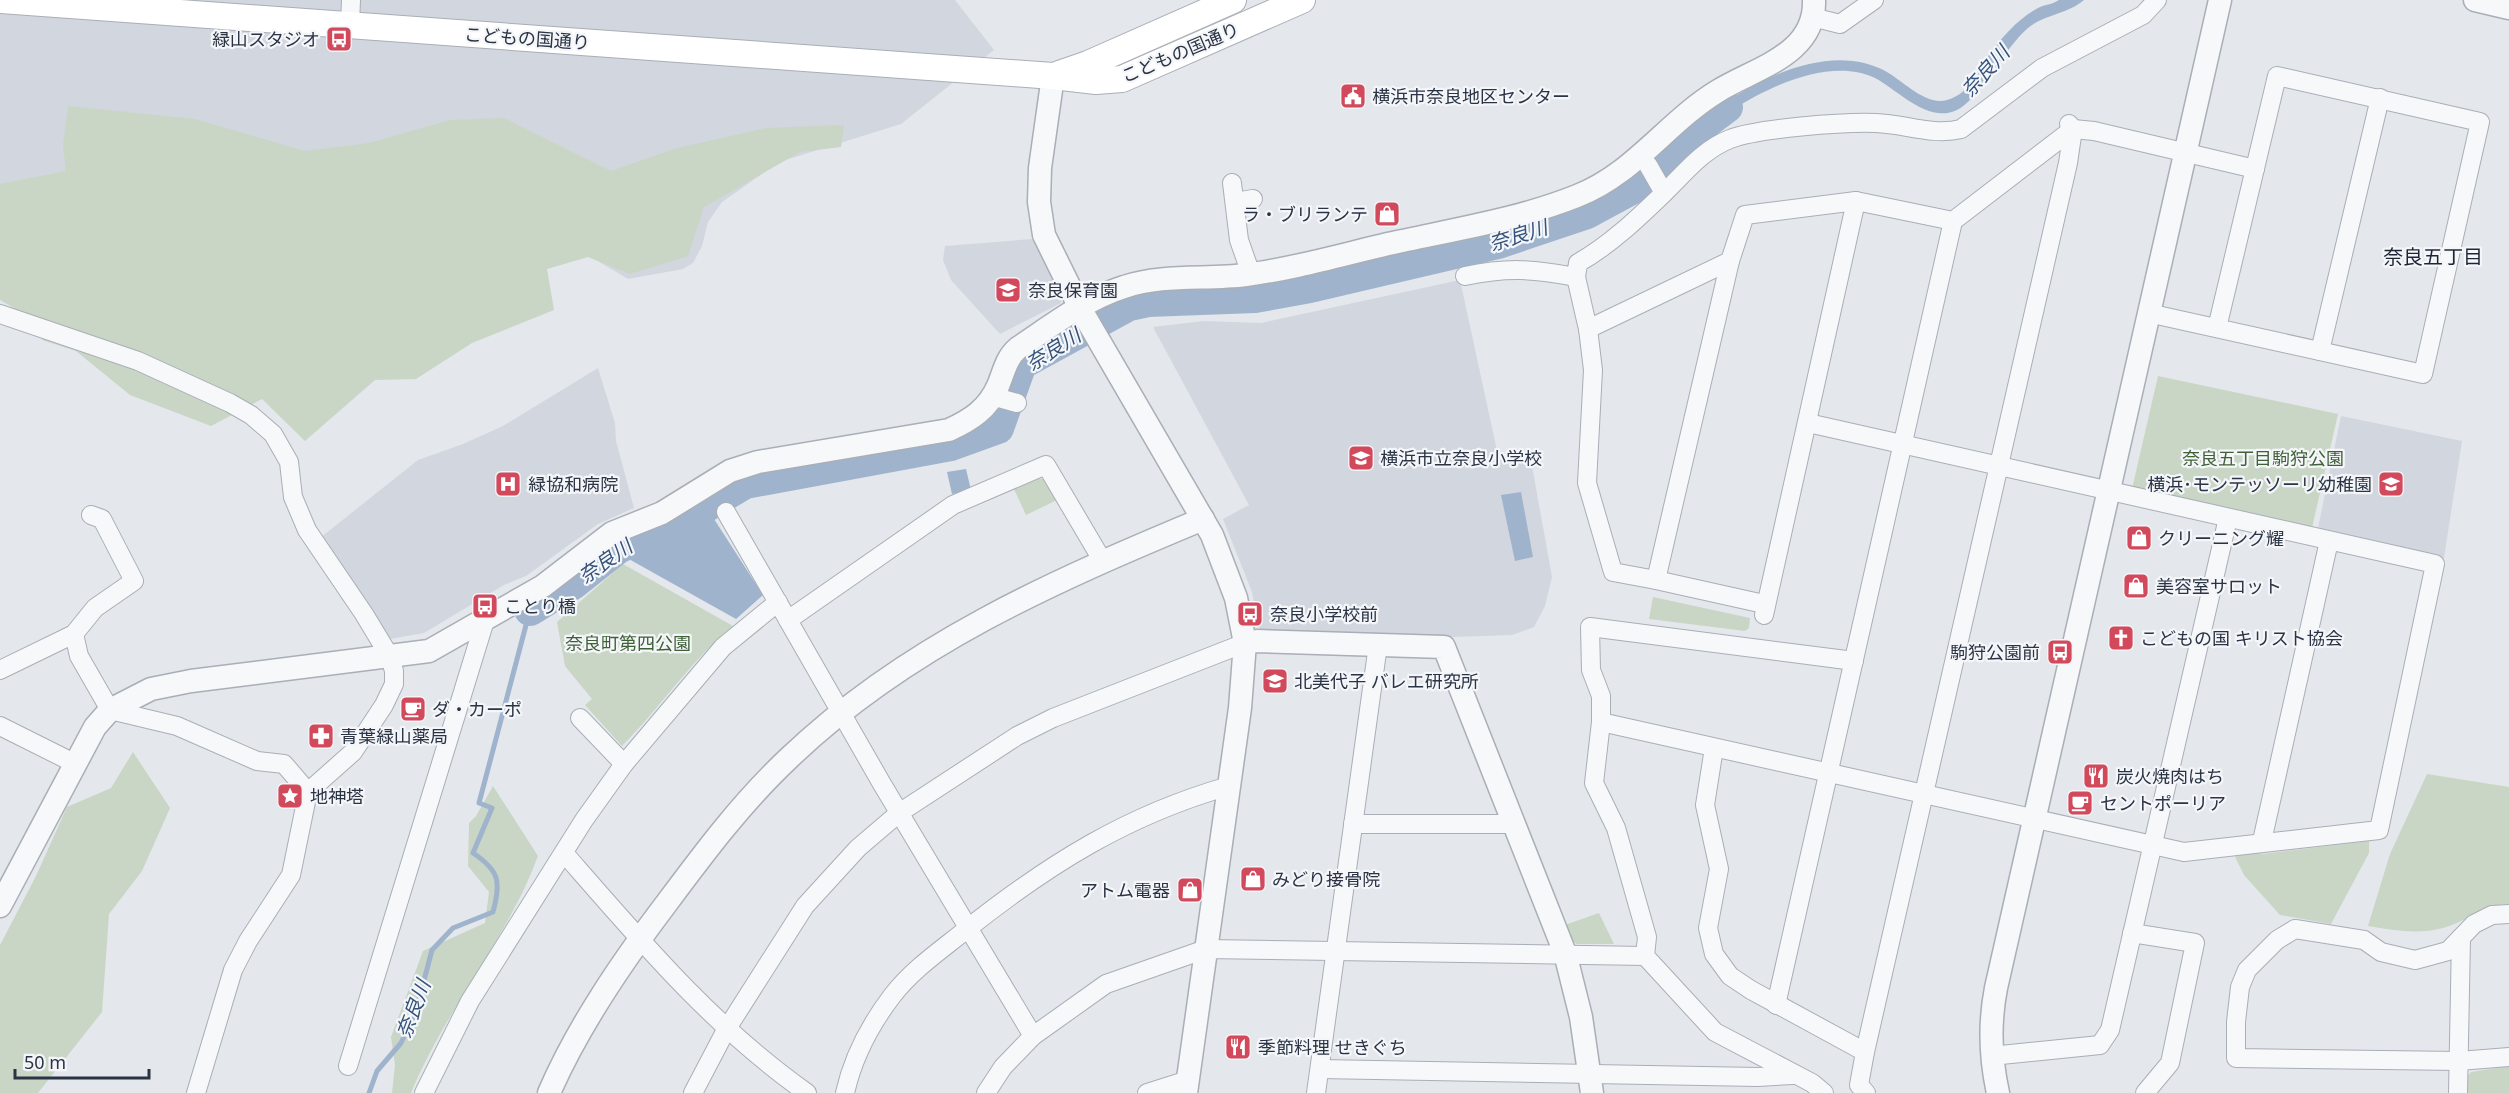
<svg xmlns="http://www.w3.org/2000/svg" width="2509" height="1093" font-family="'Noto Sans','Noto Sans JP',sans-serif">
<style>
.built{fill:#d2d6de}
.green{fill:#c9d6c5}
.water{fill:#9fb4cc}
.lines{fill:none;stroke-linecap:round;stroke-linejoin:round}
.stream{stroke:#9fb4cc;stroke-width:5}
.river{stroke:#9fb4cc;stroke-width:32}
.minor-casing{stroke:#a9aeb7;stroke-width:20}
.tertiary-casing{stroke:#a9aeb7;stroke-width:25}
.secondary-casing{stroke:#a9aeb7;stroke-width:28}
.minor{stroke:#f7f8fa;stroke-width:18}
.tertiary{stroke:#f7f8fa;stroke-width:22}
.secondary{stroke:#fff;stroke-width:26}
.labels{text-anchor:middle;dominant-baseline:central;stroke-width:4.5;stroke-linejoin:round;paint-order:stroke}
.street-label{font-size:18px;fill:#2b3445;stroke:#f4f6f9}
.poi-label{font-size:18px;fill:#2b3445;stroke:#f4f6f9;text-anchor:start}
.park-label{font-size:18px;fill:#3f6138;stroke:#f4f6f9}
.water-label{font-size:20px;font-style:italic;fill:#34527a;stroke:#f4f6f9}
.neighbourhood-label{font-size:20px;fill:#1d2536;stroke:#f4f6f9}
</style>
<rect width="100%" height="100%" fill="#e4e7ec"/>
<g class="built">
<path d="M0,0H955L994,50L901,124L779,162L722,202L708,222L702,246L693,263L683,269L628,279L475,188L0,239Z"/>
<path d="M1032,239L1062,299L1061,303L1000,334L951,280L943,260L945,246Z"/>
<path d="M1460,280L1499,460L1530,455L1552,577L1545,606L1534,627L1512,635L1452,637L1260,632L1252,592L1223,519L1249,505L1153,327L1204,321L1261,323Z"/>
<path d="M598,368L615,423L616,441L634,508L598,524L526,576L504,585L424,633L390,639L320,538L418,460L463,444L503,426Z"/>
<path d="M2341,416L2462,441L2444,558L2318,528Z"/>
</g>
<g class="green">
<path d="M68,106L195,119L305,151L369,143L450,120L504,118L611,171L677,148L766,128L844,125L841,147L800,152L704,207L688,256L630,274L588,257L547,269L554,310L472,343L416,379L375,380L305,441L262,399L211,426L130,395L76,351L42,340L40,323L0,300V184L66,171L63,145Z"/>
<path d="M2158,376L2338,414L2312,528L2132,489Z"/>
<path d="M1036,478L1048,480L1057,500L1026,515L1013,487Z"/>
<path d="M623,564L733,626C691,660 660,708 622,746L585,705L592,699L565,666L557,622Z"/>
<path d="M1653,597L1750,618L1749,628L1745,631L1649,619Z"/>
<path d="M133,752L170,808L142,871L109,914L102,1012L38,1093H0V945L36,876L67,807L111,788Z"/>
<path d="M2427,774L2509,787V904C2484,904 2466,922 2443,928C2418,935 2393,930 2368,926L2390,854Z"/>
<path d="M493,786L538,856C507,940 445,1010 411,1093H392L395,1065L391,1037L423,951L485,923L489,892L468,866L469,823L476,816Z"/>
<path d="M2369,841V853L2331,924L2280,915L2244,875L2235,857L2247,849L2262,854Z"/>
<path d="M1599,913L1614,944H1577L1565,937L1562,926Z"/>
<path d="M2509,1066V1093H2468V1076L2471,1072Z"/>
</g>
<g class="water">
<path d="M2059,0H2084C2068,14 2045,14 2028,28C2005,47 1980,99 1957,110C1928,124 1898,90 1875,78C1821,52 1736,102 1697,136L1692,127C1739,88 1825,37 1887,72C1903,81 1926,106 1947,100C1969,94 1977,73 1989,55C2001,38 2019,18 2038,8C2045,4 2052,5 2059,0Z"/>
<path d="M966,469L971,490L952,494L947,472Z"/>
<path d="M1521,492L1533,557L1515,561L1501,495Z"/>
<path d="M714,519L763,595L736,619L627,558Z"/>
</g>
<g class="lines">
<path class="stream" d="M369,1093L377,1071L401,1043L416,1011L432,950L453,928L493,912C501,882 500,871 473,853L492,808L479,803L530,610"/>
<path class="river" d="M530,610L574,583L618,548L695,513L745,483L951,445L998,428L1021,364L1129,305L1148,301L1255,297L1310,287L1498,243L1587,213L1637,186L1699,128L1727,107"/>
<defs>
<g id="minor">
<path d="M1812,17L1840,24L1874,0"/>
<path d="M350,24L351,0"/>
<path d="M1648,165L1664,193"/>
<path d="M1232,183L1239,240L1251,274"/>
<path d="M1235,202L1253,199"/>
<path d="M1465,276C1508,267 1533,269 1576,277L1578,263C1610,245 1637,219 1663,194C1684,174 1702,150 1730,139C1759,128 1843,122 1876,123C1905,124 1933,136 1961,129L2042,68L2143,15L2157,0"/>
<path d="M1576,277L1588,329L1593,370L1587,483L1613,572L1656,580L1730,261L1745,215L1856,201L1953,221L2073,129L2094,131L2255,169"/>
<path d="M2148,313L2423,374L2480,122L2277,76L2217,328"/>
<path d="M0,314L138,361L230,403L251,415L273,434L289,462L293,497L307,530L364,614L390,657L394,671V684L384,705L353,752L308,792L291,875L248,941L233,970L196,1093"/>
<path d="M1588,329L1730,261"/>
<path d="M2320,351L2380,98"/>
<path d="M992,396L1017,403"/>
<path d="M726,512L882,784L1033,1036"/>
<path d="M1656,580L1764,604"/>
<path d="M1764,615L1856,201"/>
<path d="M788,620L953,505L1046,465L1102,560"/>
<path d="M74,634L79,656L110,710L177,726L257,761L284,764L308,792"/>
<path d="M0,670L74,634L95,608L134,581L102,519L91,515"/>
<path d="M580,718L624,764"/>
<path d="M1601,722L2184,852L2379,830L2435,564L1808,423"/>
<path d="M0,726L74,763"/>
<path d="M1714,748L1705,805L1719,869L1708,928L1714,954L1730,976L1751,990L1865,1052"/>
<path d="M1353,824H1513"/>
<path d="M2262,841L2329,541"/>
<path d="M564,853C639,939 713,1027 807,1093"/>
<path d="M2509,914L2492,915L2474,924L2448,951L2415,960L2381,952L2364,940L2295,929L2277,940L2247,970L2240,987L2236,1022V1058L2459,1061L2509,1057"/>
<path d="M2132,933L2195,943L2170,1063L2145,1093"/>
<path d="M1776,1005L1953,221"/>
<path d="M1991,1056L2100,1045L2110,1030L2228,518"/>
<path d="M348,1066L486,617"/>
<path d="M1320,1069L1758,1077L1793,1075"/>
<path d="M424,1093L470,1001L584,820L624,764L723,647L778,602"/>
<path d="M693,1093L726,1030L805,906L858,848L899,813L1017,736L1053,718L1245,643"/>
<path d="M845,1093C853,1057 870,1025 892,996C913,969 941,950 967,929C1049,864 1127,815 1229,786"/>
<path d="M986,1093L1003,1067L1033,1036L1106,984L1206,949L1645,956"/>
<path d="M1147,1093L1188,1080"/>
<path d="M1316,1093L1378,645"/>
<path d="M1824,1093L1812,1083L1715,1032L1645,956L1647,937L1616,828L1594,783L1601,722V696L1591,670L1590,627L1854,661"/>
<path d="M1866,1093L1859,1085L1865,1052L2068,163L2073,129L2069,124"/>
<path d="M2458,1093L2461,938"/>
</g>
<g id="tertiary">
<path d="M2475,0L2509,8"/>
<path d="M1053,76L1040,168L1039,202L1044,235L1080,308L1212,535L1236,598L1245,643L1240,708L1186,1093"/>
<path d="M1245,643L1257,641L1444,647L1565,953L1581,1017L1592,1093"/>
<path d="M0,906L95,727L110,710L151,689L191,681L429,651L543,586L612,533L662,513L730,471L758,462L949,430C971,420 988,409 998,386C1004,372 1006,358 1018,348C1051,326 1086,299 1124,287C1162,274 1206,280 1246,275C1293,269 1341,255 1388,244C1451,230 1517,220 1577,196C1634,174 1667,122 1718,91C1755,68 1816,55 1814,0"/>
<path d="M549,1093C578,1026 622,962 666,904C704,853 742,802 789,758C907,645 1054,581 1203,519"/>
<path d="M1998,1093C1990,1057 1989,1024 1996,988L2220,0"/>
</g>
<g id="secondary">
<path d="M0,0L1053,76L1096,81L1122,79L1302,0"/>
<path d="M1059,74L1088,64L1233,0"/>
</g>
</defs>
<use href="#minor" class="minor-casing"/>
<use href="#tertiary" class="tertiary-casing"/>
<use href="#secondary" class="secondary-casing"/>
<use href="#minor" class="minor"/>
<use href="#tertiary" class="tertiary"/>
<use href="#secondary" class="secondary"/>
</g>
<defs>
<symbol id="bus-square" viewBox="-11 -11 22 22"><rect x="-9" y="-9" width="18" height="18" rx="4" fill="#d1495b" stroke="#f4f6f9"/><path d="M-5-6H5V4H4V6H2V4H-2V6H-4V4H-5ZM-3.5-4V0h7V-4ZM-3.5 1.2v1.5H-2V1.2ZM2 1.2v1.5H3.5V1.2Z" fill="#fff"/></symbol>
<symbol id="civic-square" viewBox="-11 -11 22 22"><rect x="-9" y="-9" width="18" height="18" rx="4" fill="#d1495b" stroke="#f4f6f9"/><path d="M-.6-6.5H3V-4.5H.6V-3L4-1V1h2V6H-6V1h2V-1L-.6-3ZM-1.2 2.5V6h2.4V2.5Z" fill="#fff"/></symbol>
<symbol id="shop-square" viewBox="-11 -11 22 22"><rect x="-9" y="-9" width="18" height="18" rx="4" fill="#d1495b" stroke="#f4f6f9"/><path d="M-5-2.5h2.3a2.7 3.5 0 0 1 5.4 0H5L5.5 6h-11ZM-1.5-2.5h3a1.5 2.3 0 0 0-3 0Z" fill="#fff"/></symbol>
<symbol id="school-square" viewBox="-11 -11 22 22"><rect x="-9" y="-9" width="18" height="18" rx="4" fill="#d1495b" stroke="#f4f6f9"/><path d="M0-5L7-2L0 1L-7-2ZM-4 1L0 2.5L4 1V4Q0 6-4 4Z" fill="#fff"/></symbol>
<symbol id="hospital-square" viewBox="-11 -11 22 22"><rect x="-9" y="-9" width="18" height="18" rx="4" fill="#d1495b" stroke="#f4f6f9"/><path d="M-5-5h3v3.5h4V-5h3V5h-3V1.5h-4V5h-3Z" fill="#fff"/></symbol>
<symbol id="church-square" viewBox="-11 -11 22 22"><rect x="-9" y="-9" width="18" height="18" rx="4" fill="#d1495b" stroke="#f4f6f9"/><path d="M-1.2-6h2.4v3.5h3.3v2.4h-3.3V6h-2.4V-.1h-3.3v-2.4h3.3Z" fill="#fff"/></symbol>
<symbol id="cafe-square" viewBox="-11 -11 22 22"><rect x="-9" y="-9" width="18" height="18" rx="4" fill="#d1495b" stroke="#f4f6f9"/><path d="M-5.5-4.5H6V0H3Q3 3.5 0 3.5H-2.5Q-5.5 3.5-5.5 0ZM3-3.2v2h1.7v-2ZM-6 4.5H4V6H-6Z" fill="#fff"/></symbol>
<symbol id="pharmacy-square" viewBox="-11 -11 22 22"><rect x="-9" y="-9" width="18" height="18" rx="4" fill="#d1495b" stroke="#f4f6f9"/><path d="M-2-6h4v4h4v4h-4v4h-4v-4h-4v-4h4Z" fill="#fff"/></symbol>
<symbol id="restaurant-square" viewBox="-11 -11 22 22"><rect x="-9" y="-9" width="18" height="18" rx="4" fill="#d1495b" stroke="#f4f6f9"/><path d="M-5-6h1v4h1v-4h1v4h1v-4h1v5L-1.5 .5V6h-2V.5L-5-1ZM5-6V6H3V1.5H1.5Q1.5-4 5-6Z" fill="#fff"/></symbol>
<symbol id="sight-square" viewBox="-11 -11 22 22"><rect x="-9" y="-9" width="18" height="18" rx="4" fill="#d1495b" stroke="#f4f6f9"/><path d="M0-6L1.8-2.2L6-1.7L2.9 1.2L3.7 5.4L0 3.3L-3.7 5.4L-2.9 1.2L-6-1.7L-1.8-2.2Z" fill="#fff"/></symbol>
</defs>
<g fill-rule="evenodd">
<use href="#bus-square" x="324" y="24" width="30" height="30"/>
<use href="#civic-square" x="1338" y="81" width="30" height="30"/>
<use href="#shop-square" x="1372" y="199" width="30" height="30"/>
<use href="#school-square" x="993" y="275" width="30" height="30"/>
<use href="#school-square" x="1346" y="443" width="30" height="30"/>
<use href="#hospital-square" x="493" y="469" width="30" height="30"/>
<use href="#school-square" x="2376" y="469" width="30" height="30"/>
<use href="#shop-square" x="2124" y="523" width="30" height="30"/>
<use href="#shop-square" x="2121" y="571" width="30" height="30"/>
<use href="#bus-square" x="470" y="591" width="30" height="30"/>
<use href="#bus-square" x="1235" y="599" width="30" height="30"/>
<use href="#church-square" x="2106" y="623" width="30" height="30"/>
<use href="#bus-square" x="2045" y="637" width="30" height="30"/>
<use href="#school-square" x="1260" y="666" width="30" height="30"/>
<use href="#cafe-square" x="398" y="694" width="30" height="30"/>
<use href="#pharmacy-square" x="306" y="721" width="30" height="30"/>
<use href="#restaurant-square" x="2081" y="761" width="30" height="30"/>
<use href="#sight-square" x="275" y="781" width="30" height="30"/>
<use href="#cafe-square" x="2065" y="788" width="30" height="30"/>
<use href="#shop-square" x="1238" y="864" width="30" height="30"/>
<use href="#shop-square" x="1175" y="875" width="30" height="30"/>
<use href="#restaurant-square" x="1223" y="1032" width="30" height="30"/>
</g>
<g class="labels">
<g class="street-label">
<text transform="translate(527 38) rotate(4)">こどもの国通り</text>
<text transform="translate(1180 52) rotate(-23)">こどもの国通り</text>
</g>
<g class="poi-label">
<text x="320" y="39" text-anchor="end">緑山スタジオ</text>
<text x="1372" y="96">横浜市奈良地区センター</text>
<text x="1368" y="214" text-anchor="end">ラ・ブリランテ</text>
<text x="1028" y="290">奈良保育園</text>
<text x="1380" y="458">横浜市立奈良小学校</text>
<text x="528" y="484">緑協和病院</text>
<text x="2372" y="484" text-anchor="end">横浜･モンテッソーリ幼稚園</text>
<text x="2158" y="538">クリーニング耀</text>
<text x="2156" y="586">美容室サロット</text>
<text x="504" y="606">ことり橋</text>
<text x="1270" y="614">奈良小学校前</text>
<text x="2140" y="638">こどもの国 キリスト協会</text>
<text x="2040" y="652" text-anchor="end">駒狩公園前</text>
<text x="1294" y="681">北美代子 バレエ研究所</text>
<text x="432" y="709">ダ・カーポ</text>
<text x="340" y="736">青葉緑山薬局</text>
<text x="2116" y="776">炭火焼肉はち</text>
<text x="310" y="796">地神塔</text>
<text x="2100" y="803">セントポーリア</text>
<text x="1272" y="879">みどり接骨院</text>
<text x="1170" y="890" text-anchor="end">アトム電器</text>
<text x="1258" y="1047">季節料理 せきぐち</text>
</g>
<g class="park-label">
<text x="2263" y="458">奈良五丁目駒狩公園</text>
<text x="628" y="643">奈良町第四公園</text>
</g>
<g class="water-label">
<text transform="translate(1985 71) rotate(-48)">奈良川</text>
<text transform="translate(1518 235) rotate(-17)">奈良川</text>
<text transform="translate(1053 349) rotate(-32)">奈良川</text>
<text transform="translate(605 561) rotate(-35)">奈良川</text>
<text transform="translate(413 1009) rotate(-69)">奈良川</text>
</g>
<g class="neighbourhood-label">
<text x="2433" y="256">奈良五丁目</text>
</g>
</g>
<path d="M15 1069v9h134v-9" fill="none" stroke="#2b3445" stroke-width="3"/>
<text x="24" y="1069" font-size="18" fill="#2b3445" stroke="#f4f6f9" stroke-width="4.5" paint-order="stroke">50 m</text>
</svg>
